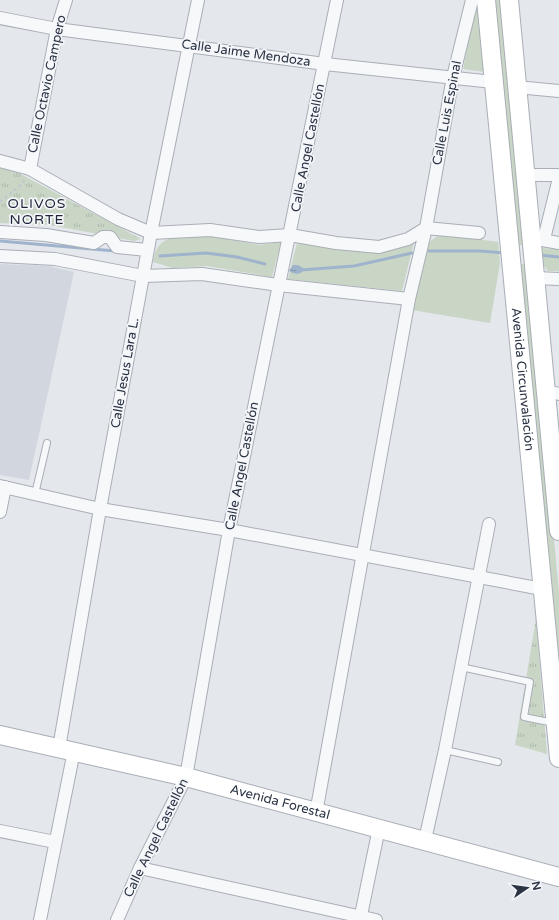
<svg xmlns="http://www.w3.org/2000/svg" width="559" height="920" font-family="'Varela Round',sans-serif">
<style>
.built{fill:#d2d6de}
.green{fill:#c9d6c5}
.park{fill:url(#park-tufts)}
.water{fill:url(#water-ripples)}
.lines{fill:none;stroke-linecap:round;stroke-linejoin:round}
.stream{stroke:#9fb4cc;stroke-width:3}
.lane-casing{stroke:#a9aeb7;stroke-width:8}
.street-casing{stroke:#a9aeb7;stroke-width:14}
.secondary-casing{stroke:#a9aeb7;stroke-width:20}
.path{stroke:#c2c5cb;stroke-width:2;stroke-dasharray:3 3;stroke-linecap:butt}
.lane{stroke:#f7f8fa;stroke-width:6}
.street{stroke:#f7f8fa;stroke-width:12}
.secondary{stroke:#fff;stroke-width:18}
.labels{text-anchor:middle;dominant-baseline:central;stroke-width:3.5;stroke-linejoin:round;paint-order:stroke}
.street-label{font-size:13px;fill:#2b3445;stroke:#f4f6f9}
.neighbourhood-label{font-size:14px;letter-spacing:1px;fill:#1d2536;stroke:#f4f6f9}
</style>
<defs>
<pattern id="park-tufts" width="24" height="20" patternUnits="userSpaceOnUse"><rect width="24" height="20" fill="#c9d6c5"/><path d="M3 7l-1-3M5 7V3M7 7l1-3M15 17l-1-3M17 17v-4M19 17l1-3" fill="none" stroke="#adb8ab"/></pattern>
<pattern id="water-ripples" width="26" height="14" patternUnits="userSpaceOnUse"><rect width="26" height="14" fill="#9fb4cc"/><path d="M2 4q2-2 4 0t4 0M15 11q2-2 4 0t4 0" fill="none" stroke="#8293a7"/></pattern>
</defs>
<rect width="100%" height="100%" fill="#e4e7ec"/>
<path class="built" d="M0,264L48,266L74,272L29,480L0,475Z"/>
<g class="green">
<path d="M477,0L485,72L463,69Z"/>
<path d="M492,0H504L527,246L514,244Z"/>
<path d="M440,234L498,242L500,263L490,323L412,310L428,243Z"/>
<path d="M182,235H208L259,245L281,242L272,277L207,266L173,268L153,262C156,243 164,239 182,235Z"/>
<path d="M414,242L402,291L288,279L297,243L335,248Z"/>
<path d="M540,248L559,249V271H548L543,265Z"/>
<path d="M516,264H528L559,592V700Z"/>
</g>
<g class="park">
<path d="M0,167L17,172L141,239L134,241L50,225L0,223Z"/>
<path d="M536,619L547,754L515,745Z"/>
</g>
<path class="water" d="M293,265H298L305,269C300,275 295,275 289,271Z"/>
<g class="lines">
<g class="stream">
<path d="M0,241L115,251"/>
<path d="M429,251H480L505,253"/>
<path d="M539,255L559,257"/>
<path d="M160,256L206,253L237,257L265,264"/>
<path d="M301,270L354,266L412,253"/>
</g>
<defs>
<g id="lane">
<path d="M35,494L47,443"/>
<path d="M461,667L530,682L524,717L554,723"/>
<path d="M445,750L498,762"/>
</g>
<g id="street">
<path d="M0,18L57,29L325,64L493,82"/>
<path d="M517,87L559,91"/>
<path d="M0,161L30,169L118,219L151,233L210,230L259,237L290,235L336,243L379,247L408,239L426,228L479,233"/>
<path d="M30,169L57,29L66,0"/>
<path d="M525,175H559"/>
<path d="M0,232L46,235L94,243L103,237H110L117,247L147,250"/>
<path d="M537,239L559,243"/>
<path d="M544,239L559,178"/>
<path d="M0,256L55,259L143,276L202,274L278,285L409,299"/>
<path d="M535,278L559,279"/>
<path d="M546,391L559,394"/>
<path d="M0,486L100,509L229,530L542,589"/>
<path d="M0,512L5,487"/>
<path d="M59,748L100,509L151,233L198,0"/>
<path d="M316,813L409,299L426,228L453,77L472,0"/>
<path d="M0,831L55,842"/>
<path d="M425,840L445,750L489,524"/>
<path d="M140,868L376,920"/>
<path d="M40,920L74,751"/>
<path d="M117,920L140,868L186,777L229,530L337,0"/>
<path d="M360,920L379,828"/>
</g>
<g id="secondary">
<path id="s1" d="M486,0L559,758"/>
<path d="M509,0L559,531"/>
<path id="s2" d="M0,735L186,777L559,877"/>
</g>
</defs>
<use href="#lane" class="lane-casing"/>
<use href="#street" class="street-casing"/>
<use href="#secondary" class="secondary-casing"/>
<path class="path" d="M0,202L23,183L25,178"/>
<use href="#lane" class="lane"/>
<use href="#street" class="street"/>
<use href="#secondary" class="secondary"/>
</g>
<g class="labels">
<g class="street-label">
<text transform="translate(246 53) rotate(8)">Calle Jaime Mendoza</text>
<text transform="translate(47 84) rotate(-78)">Calle Octavio Campero</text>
<text transform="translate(447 113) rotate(-79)">Calle Luis Espinal</text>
<text transform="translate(308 148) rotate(-79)">Calle Angel Castellón</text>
<text transform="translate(125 373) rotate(-80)">Calle Jesus Lara L.</text>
<text stroke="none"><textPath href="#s1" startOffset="381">Avenida Circunvalación</textPath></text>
<text transform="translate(242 466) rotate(-79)">Calle Angel Castellón</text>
<text stroke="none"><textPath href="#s2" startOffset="288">Avenida Forestal</textPath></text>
<text transform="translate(156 838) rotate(-64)">Calle Angel Castellón</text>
</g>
<g class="neighbourhood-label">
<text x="37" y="203">OLIVOS<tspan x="37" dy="16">NORTE</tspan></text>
</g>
</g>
<g transform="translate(527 888) rotate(77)" stroke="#f4f6f9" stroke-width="3" paint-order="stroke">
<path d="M0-3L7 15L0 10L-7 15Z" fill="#2b3445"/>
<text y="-6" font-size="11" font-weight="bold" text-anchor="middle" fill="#2b3445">N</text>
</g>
</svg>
